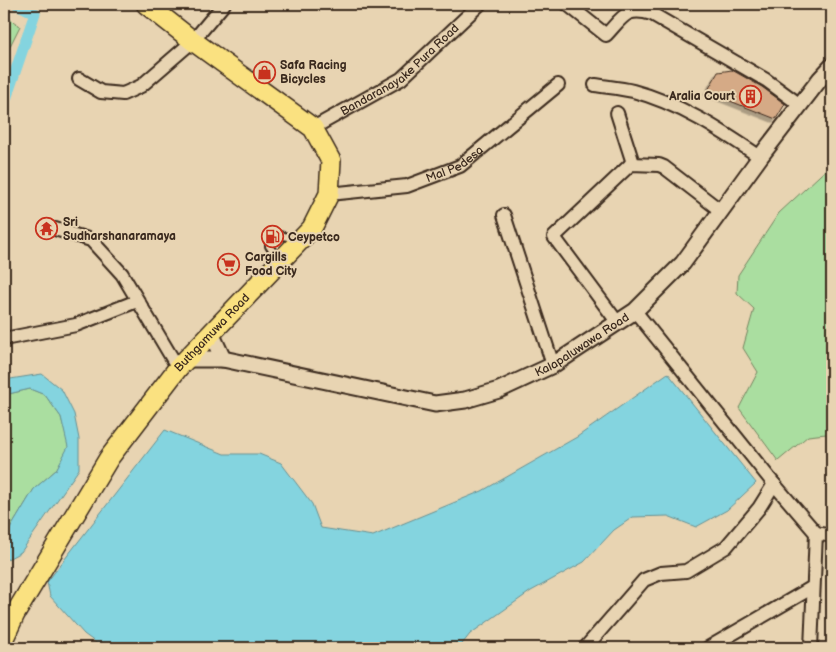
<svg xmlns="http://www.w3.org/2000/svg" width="836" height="652" font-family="'Balsamiq Sans',sans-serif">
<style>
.green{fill:#aadea0;stroke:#72845f}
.water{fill:#84d4df;stroke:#679092}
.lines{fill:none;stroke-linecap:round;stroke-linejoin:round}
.canal{stroke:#84d4df;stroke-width:11}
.building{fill:#d5aa86;stroke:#3b2a1e;filter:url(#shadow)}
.service-casing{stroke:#3b2a1e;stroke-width:10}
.minor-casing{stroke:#3b2a1e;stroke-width:16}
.tertiary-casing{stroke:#3b2a1e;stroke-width:19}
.primary-casing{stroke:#3b2a1e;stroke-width:22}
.service{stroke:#e8d4b2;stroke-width:6}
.minor{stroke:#e8d4b2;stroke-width:12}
.tertiary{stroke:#e8d4b2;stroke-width:15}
.primary{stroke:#fae180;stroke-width:19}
.labels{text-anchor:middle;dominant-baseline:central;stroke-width:4;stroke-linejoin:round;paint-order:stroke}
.poi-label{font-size:12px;font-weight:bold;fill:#3b2a1e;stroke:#e8d4b2;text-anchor:start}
.street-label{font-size:12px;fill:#3b2a1e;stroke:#e8d4b2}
</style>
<defs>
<filter id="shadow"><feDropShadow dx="-3.5" dy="3.5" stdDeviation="0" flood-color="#0004"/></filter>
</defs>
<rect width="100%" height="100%" fill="#e8d4b2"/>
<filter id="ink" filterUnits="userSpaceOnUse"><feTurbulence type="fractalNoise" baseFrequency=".02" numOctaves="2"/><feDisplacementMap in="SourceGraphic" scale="10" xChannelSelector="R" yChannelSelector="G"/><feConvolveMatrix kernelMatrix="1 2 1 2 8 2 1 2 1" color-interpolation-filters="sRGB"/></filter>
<g filter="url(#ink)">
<g class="green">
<path d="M4,15L20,26L4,58Z"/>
<path d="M832,164V440L826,434L808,436L778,461L739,408L758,372L743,348L754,309L737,293L738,275L779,213Z"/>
<path d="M30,389L45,395L61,417L69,447L56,470L34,489L7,534L4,535V395Z"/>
</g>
<g class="water">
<path d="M668,373L756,483L727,510L696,527L668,516L633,517L614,530L584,562L531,591L470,634L459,648H103L84,634L50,596L47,582L165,430L224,454H259L281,463L312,504L321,528L373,536L482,491L577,437Z"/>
<path d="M42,374L62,390L74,414L79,439V469L21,552L4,561V535L7,534L34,489L56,470L68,447L61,417L45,395L30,389L4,395V380Z"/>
</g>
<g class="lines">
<path class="canal" d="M4,105L35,13L17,4"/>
</g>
<path class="building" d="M732,70L762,87L785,104L776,119L707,92L718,72Z"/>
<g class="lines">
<defs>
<path id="service" d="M279,260L269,246V239L274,234L297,239"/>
<g id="minor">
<path d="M567,4L606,35C623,17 626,6 652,14L766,80L800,105"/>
<path d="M79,79L101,92L123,94L141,86L193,41L224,4"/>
<path d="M595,85C608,87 621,88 633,91C679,103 722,131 760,157"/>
<path d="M617,113L632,160L631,164"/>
<path id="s1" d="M313,128L401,79L480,4"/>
<path id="s2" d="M329,194L407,186L460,166L558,85"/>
<path d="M504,215L553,365"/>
<path d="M55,229L91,240L122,274L178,368"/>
<path d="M635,311L774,484L816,533L811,648"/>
<path d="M618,323L554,237L631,164L659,165L664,167L721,211"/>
<path d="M4,339L76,325L137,301"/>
<path d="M816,533L832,536"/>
<path d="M585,648L644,580L661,573L686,571L726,547L759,508L774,484"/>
<path d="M708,648L813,587"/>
</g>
<g id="tertiary">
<path d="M211,333L223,359"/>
<path id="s3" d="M188,359H223L435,404L465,400L499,390L553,365L635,311L683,263L760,157L820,79L832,66"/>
</g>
<g id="primary">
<path id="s4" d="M4,638L15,614L109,458L178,368L312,228L329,194L331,161L313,128L193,41L146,4"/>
</g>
</defs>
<use href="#service" class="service-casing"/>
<use href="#minor" class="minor-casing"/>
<use href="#tertiary" class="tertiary-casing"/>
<use href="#primary" class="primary-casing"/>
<use href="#service" class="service"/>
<use href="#minor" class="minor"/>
<use href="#tertiary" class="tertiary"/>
<use href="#primary" class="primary"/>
</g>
</g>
<defs>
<symbol id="shop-ring" viewBox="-11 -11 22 22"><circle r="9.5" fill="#e8d4b2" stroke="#c8321e" stroke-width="1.5"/><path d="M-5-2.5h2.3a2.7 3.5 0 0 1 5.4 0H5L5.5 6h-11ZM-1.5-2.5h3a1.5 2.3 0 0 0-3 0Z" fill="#c8321e"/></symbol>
<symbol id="building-ring" viewBox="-11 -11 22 22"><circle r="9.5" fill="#e8d4b2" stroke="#c8321e" stroke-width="1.5"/><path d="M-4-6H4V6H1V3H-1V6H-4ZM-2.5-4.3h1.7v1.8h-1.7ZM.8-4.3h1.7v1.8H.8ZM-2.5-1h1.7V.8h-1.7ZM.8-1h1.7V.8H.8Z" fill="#c8321e"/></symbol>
<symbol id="temple-ring" viewBox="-11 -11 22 22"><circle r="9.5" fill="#e8d4b2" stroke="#c8321e" stroke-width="1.5"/><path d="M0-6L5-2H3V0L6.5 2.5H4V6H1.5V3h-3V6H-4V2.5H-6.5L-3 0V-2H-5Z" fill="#c8321e"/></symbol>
<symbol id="fuel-ring" viewBox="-11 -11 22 22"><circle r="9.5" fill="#e8d4b2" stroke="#c8321e" stroke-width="1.5"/><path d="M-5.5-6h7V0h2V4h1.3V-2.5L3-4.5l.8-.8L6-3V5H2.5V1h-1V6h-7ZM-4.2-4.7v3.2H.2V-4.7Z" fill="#c8321e"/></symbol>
<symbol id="supermarket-ring" viewBox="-11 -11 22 22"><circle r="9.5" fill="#e8d4b2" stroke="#c8321e" stroke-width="1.5"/><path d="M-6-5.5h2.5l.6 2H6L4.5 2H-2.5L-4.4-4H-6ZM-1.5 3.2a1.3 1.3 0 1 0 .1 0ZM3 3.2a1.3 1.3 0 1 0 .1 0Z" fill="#c8321e"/></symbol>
</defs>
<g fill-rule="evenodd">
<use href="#shop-ring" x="252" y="60" width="25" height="25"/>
<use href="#building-ring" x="738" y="84" width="25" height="25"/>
<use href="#temple-ring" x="34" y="216" width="25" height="25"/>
<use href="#fuel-ring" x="260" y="224" width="25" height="25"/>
<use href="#supermarket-ring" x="216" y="252" width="25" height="25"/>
</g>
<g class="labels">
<g class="poi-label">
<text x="280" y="65">Safa Racing<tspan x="280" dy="14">Bicycles</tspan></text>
<text x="735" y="96" text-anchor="end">Aralia Court</text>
<text x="63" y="222">Sri<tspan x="63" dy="14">Sudharshanaramaya</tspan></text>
<text x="288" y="237">Ceypetco</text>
<text x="245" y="257">Cargills<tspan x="245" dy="14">Food City</tspan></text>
</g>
<g class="street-label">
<text stroke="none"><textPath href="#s1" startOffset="105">Bandaranayake Pura Road</textPath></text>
<text stroke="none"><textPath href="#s2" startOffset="131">Mal Pedesa</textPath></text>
<text stroke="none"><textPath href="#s4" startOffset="371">Buthgamuwa Road</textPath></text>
<text stroke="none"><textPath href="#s3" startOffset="412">Kalapaluwawa Road</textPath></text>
</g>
</g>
<rect width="836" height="652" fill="none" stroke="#e8d4b2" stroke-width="20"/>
<rect x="10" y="10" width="816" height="632" fill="none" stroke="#3b2a1e" stroke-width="2" filter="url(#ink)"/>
</svg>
